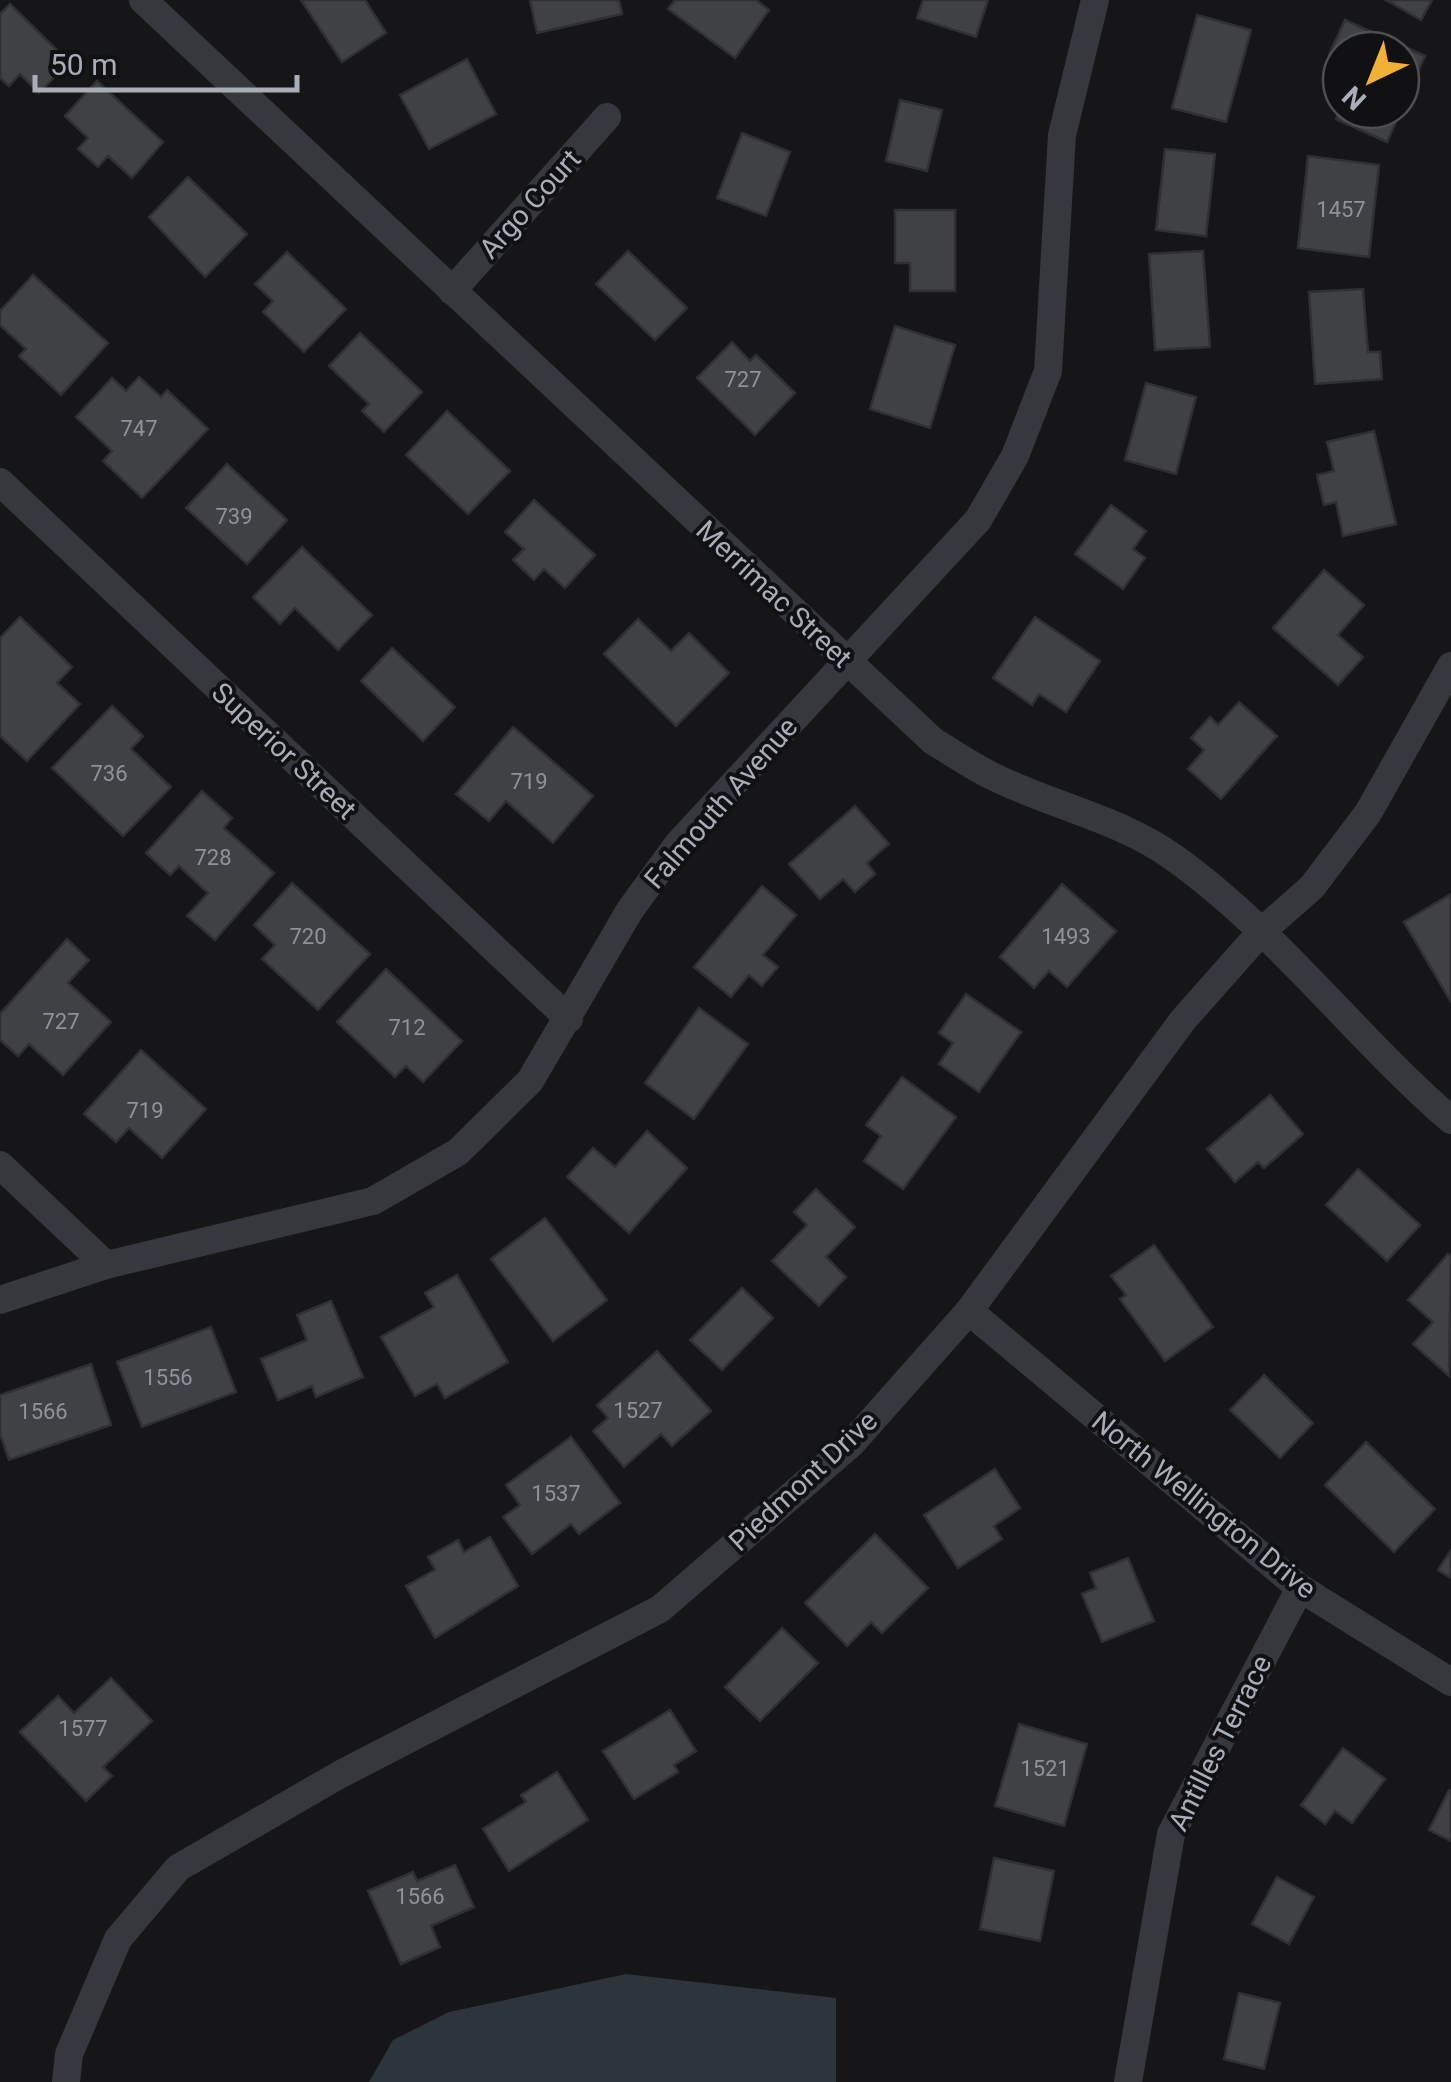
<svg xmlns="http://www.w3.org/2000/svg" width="1451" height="2082" font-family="Roboto,sans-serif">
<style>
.water{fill:#2c353c}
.building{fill:#404145;stroke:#303034;stroke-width:2.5}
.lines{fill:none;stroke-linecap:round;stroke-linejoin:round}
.minor{stroke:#37383d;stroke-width:28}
.labels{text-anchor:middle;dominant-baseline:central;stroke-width:8;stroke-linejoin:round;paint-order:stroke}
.number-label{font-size:22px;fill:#8e929b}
.street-label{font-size:28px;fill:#a8adb8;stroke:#111113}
</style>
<rect width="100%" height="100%" fill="#161618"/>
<path class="water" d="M626,1974L836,1998V2082H369L393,2040L449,2012Z"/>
<g class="building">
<path d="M301,0H365L386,33L342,62Z"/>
<path d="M530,0H619L622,14L537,33Z"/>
<path d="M675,0H756L769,10L735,58L668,9Z"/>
<path d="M923,0H988L976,37L917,18Z"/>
<path d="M1386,0H1432L1421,20Z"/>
<path d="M10,4L69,62L39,93L20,74L9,86L0,78V14Z"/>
<path d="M1197,15L1251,30L1226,122L1172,108Z"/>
<path d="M1345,20L1425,56L1387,142L1336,119L1341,107L1401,110V50H1341V59L1329,55Z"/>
<path d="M467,59L496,114L429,149L400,95Z"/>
<path d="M97,81L163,142L132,178L108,156L98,167L78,149L88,138L65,116Z"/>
<path d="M900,100L942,110L927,171L886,161Z"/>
<path d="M742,133L790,152L766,216L717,198Z"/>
<path d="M1165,149L1215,154L1206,236L1156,230Z"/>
<path d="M1308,156L1379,165L1369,257L1298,248Z"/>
<path d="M188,177L247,234L205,277L149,217Z"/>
<path d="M895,210H955V291H910V263H895Z"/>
<path d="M628,251L687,308L655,340L596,284Z"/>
<path d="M1203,251L1210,347L1155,350L1149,254Z"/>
<path d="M287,252L346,309L304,352L263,312L273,301L255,284Z"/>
<path d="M33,275L108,343L61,395L19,356L26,349L0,325V311Z"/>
<path d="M1363,289L1368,352H1380L1382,379L1315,384L1309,292Z"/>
<path d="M895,326L955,345L930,428L870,409Z"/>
<path d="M360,333L422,392L384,432L362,411L369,404L329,366Z"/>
<path d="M732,342L750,361L756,355L795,393L755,435L697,378Z"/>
<path d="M139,377L161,397L167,390L208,429L142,498L103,461L112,451L76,417L112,378L126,391Z"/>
<path d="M1146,383L1196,397L1176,474L1125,460Z"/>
<path d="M447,411L510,471L468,514L406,455Z"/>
<path d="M1374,431L1396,524L1343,536L1336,502L1324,505L1317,475L1334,471L1327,442Z"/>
<path d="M227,464L287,520L247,564L186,508Z"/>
<path d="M534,500L595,555L565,588L544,569L534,580L513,560L524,549L505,532Z"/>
<path d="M1111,505L1146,531L1133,549L1145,558L1123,589L1075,554Z"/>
<path d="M302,547L372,615L338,650L295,608L280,624L253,597Z"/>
<path d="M1324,570L1364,605L1338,635L1363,657L1338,685L1273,628Z"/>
<path d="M20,617L72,667L57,683L80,704L27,761L0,736V638Z"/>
<path d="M1035,617L1100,661L1066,712L1039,694L1032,705L993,678Z"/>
<path d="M638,619L671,651L689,633L729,673L676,726L604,654Z"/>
<path d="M392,648L455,707L423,741L361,681Z"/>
<path d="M1239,702L1277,736L1221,799L1188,769L1204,750L1191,738L1210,717L1218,725Z"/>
<path d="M112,706L143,736L131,749L171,787L123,836L52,768Z"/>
<path d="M513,727L593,796L553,843L506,801L489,821L456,794Z"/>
<path d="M202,791L232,818L224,828L274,873L215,940L187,916L208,893L179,866L170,875L146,853Z"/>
<path d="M855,806L889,844L867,863L875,874L855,892L843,879L820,899L789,864Z"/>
<path d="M292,883L370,954L318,1010L262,959L275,945L254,925Z"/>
<path d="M1062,884L1116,931L1067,987L1049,971L1034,988L1000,957Z"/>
<path d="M762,886L796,915L763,955L778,967L762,986L749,975L731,997L694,967Z"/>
<path d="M1451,894V1002L1404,922Z"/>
<path d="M67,939L89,960L68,983L111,1022L63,1075L29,1044L18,1056L0,1040V1014Z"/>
<path d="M386,969L462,1041L423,1082L406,1066L395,1077L337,1022Z"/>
<path d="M966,994L1021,1032L979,1092L939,1064L953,1043L939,1033Z"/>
<path d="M699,1008L748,1044L694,1119L645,1083Z"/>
<path d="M141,1050L206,1109L162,1158L129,1128L116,1142L84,1114Z"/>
<path d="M902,1077L956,1117L903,1189L864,1161L881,1136L866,1125Z"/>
<path d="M1270,1095L1303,1134L1264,1168L1258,1162L1235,1182L1207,1149Z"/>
<path d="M647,1131L687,1168L629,1233L567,1177L593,1148L615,1167Z"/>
<path d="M1358,1169L1420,1225L1387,1261L1326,1205Z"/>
<path d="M816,1189L855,1227L826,1257L846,1277L819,1306L772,1261L807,1225L794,1212Z"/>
<path d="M545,1218L607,1300L553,1341L491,1259Z"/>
<path d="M1154,1245L1213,1327L1165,1361L1120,1299L1126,1295L1111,1276Z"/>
<path d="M1448,1254L1451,1257L1449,1376L1413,1344L1433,1322L1408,1300Z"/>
<path d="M457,1275L508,1362L445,1398L437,1384L415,1396L381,1337L434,1307L425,1293Z"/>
<path d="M742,1288L773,1318L722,1370L690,1340Z"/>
<path d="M331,1301L363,1377L316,1397L312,1386L278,1400L261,1359L307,1340L297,1315Z"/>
<path d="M211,1327L236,1392L142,1427L117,1362Z"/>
<path d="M657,1351L711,1411L672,1446L661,1434L624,1467L593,1431L608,1418L597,1405Z"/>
<path d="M91,1364L111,1425L9,1460L0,1434V1395Z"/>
<path d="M1264,1375L1313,1423L1280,1458L1230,1410Z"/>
<path d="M571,1437L620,1503L579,1534L571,1524L532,1554L503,1517L520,1505L506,1485Z"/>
<path d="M1366,1442L1435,1509L1394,1552L1325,1485Z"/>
<path d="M995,1469L1020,1508L994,1526L1002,1539L958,1568L924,1515Z"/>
<path d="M875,1534L928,1588L882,1633L871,1622L847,1646L805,1603Z"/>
<path d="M490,1537L518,1586L435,1638L406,1586L435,1570L428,1557L458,1540L464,1552Z"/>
<path d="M1451,1550V1578L1438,1570Z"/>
<path d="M1128,1558L1154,1621L1102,1642L1082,1594L1096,1588L1090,1573Z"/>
<path d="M782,1628L818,1663L760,1721L725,1687Z"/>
<path d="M111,1678L152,1721L103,1767L112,1776L86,1801L20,1732L58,1696L74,1713Z"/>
<path d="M670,1710L696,1751L674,1765L678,1772L634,1799L603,1751Z"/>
<path d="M1019,1724L1087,1744L1064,1826L995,1806Z"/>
<path d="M1343,1748L1385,1779L1352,1823L1335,1811L1325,1824L1301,1805Z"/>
<path d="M557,1772L588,1820L509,1871L483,1829L526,1802L521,1795Z"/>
<path d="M1449,1790L1451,1791V1841L1429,1830Z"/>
<path d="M994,1858L1054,1871L1040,1941L980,1929Z"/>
<path d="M455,1865L474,1907L431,1926L440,1947L401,1964L368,1891L413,1872L417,1881Z"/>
<path d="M1277,1877L1314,1897L1289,1944L1252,1924Z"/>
<path d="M1239,1993L1280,2003L1264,2069L1224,2059Z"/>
</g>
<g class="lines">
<g class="minor">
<path d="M143,0L933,741C953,753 972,766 992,776C1052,806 1118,818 1173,857C1277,931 1355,1037 1451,1120"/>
<path d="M452,291L607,117"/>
<path d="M0,482L569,1019"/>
<path d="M0,1165L106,1265"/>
<path d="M0,1300L106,1265L373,1201L458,1152L530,1081L630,910L678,844L978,520L1015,456L1048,371L1062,135L1095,0"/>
<path d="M969,1311L1300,1588L1451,1682"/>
<path d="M66,2082L69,2054L118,1939L178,1868L339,1775L660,1609L851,1444L969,1311L1183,1020L1261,932L1312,887L1368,813L1451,666"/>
<path d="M1128,2082L1171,1834L1300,1588"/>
</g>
</g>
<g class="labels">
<g class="number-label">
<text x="1341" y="209">1457</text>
<text x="743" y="379">727</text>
<text x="139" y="428">747</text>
<text x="234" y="516">739</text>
<text x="109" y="773">736</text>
<text x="529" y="781">719</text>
<text x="213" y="857">728</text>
<text x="308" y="936">720</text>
<text x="1066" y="936">1493</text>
<text x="61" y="1021">727</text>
<text x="407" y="1027">712</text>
<text x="145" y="1110">719</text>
<text x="168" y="1377">1556</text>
<text x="638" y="1410">1527</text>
<text x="43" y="1411">1566</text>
<text x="556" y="1493">1537</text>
<text x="83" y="1728">1577</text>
<text x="1045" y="1768">1521</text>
<text x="420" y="1896">1566</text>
</g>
<g class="street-label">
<text transform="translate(530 204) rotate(-48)">Argo Court</text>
<text transform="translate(774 594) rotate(43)">Merrimac Street</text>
<text transform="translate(284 751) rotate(43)">Superior Street</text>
<text transform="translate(721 803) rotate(-49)">Falmouth Avenue</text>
<text transform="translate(803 1481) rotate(-43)">Piedmont Drive</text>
<text transform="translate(1204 1505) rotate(39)">North Wellington Drive</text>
<text transform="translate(1220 1743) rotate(-63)">Antilles Terrace</text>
</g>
</g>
<g transform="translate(1371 80) rotate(223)"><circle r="48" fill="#111113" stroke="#4d4f55" stroke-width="2.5"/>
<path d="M0-8L18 38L0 25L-18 38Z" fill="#f2b134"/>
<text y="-15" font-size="28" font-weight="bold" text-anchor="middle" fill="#a8adb8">N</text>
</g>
<path d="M35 75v15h262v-15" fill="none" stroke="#a8adb8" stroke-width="5"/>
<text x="50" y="75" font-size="30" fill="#a8adb8" stroke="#111113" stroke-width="8" paint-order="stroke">50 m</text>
</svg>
